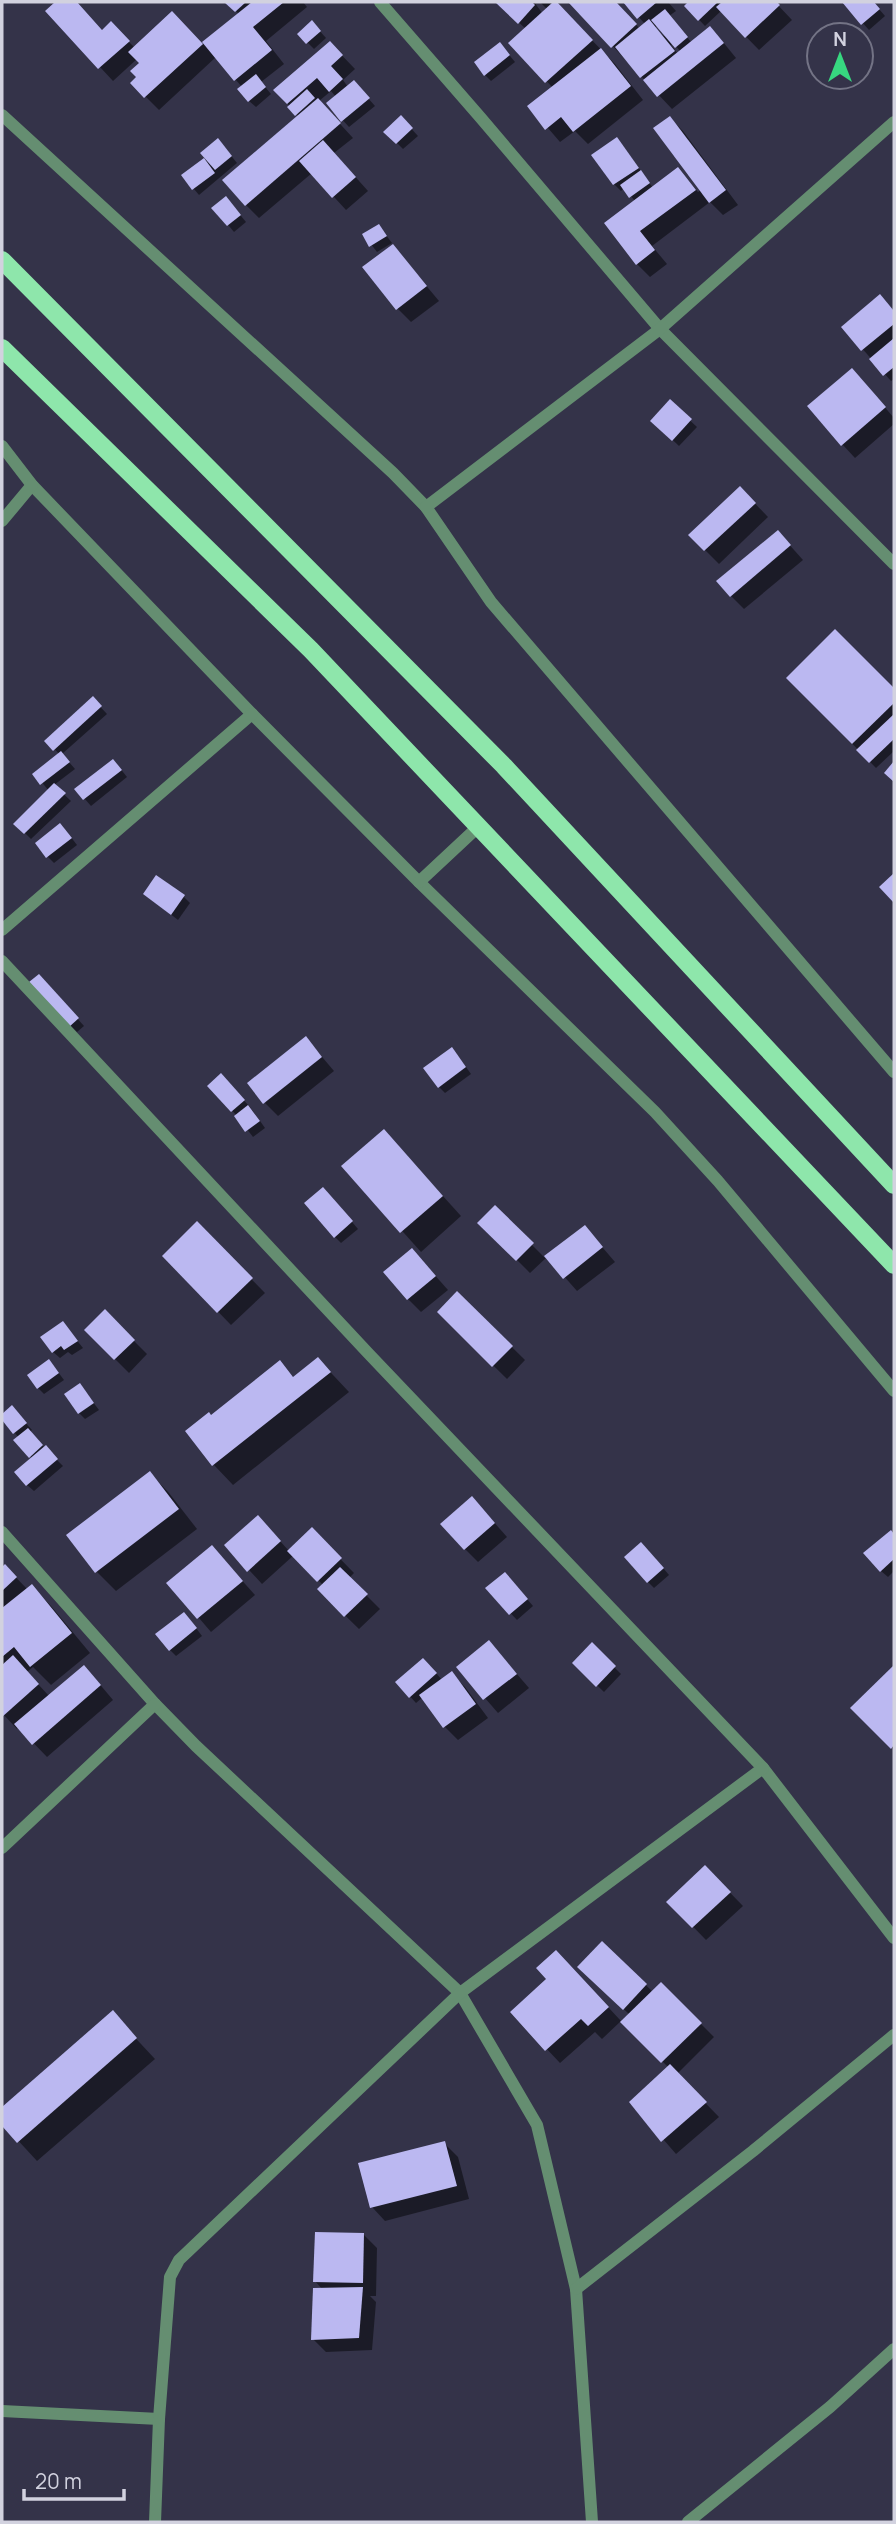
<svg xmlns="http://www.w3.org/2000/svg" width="896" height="2524" font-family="Manrope,sans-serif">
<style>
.shadow{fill:#0007;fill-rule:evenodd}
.building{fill:#bbb8f1}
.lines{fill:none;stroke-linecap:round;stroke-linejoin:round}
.minor{stroke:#658e71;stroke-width:12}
.major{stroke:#8ee6ab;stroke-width:18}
</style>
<rect width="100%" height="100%" fill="#343349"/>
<g class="shadow">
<path d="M58,2H75L103,31L111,24L135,48L202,45L239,14L227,2H303L307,7L266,41L284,64L261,82L271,94L256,107L249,101L242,87L216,57L159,110L132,83L139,77L141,64L137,59L113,81L48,11Z"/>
<path d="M496,2H534L543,14L547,9L540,2H555L615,64L643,100L588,144L575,131L560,142L529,106L553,88L511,43L526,29Z"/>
<path d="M571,2H615L640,29L645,24L625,2H668L676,11L669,16L692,43L723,42L736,58L672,109ZM658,25L666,35L664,36L655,28ZM673,43L681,52L678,54L671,45Z"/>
<path d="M691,2H775L792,20L759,50L721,11L705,26L686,6Z"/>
<path d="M844,2H873L885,16L869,30Z"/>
<path d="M318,29L326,38L314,49L299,34Z"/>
<path d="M330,43L355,69L343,80L348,87L360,89L375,106L349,127L328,104L336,97L331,91L319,101L353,138L334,153L368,191L346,210L312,173L259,218L246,205L299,117L276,90Z"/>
<path d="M500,44L515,62L491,81L485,75Z"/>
<path d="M670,118L683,131L738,205L723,215L710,202L652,246L667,264L650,277L637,264L635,201L624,188L621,191L614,184L594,155L623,146L653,188L678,169L698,192L701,190Z"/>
<path d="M407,124L418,136L403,149L386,132Z"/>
<path d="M224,147L237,163L199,195L183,176Z"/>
<path d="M232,205L246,222L234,232L214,208Z"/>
<path d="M379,226L392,243L377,252L364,235Z"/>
<path d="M393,246L439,301L411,322L397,308Z"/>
<path d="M880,297L894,311V379L891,381L843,327Z"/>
<path d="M865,384L894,418V424L855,458L842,444Z"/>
<path d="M670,402L697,427L679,446L653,421Z"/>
<path d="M740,488L768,517L719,564L690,535Z"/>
<path d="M778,532L803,560L744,609L731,596Z"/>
<path d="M835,632L894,690V751L876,768L788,678Z"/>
<path d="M93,699L107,714L62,754L75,769L54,785L71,801L31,839L16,824L49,791L35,774L60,755L47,741Z"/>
<path d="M119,767L127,777L91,806L77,790Z"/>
<path d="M67,832L77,845L54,863L47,856Z"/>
<path d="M145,894L184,897L190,903L178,920Z"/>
<path d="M46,983L84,1026L77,1032L71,1026Z"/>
<path d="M306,1038L334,1071L278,1116L265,1103Z"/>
<path d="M458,1056L471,1074L445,1093L439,1087Z"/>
<path d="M221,1076L250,1107L265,1128L253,1137L237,1116L210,1086Z"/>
<path d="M384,1131L461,1216L421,1252L344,1166Z"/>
<path d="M330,1196L358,1229L341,1243L335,1237Z"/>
<path d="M495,1208L545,1258L585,1227L615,1262L577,1291L547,1257L530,1273L480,1223Z"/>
<path d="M197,1224L265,1293L231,1325L164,1256Z"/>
<path d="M425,1264L448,1290L421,1312L408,1299Z"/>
<path d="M457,1293L525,1360L507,1379L439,1312Z"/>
<path d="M105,1312L147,1354L129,1373L86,1330Z"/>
<path d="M63,1323L83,1348L72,1355L68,1352L60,1358L53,1352Z"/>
<path d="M318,1359L349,1392L233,1485L214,1465L187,1432L211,1417L279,1363L294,1378Z"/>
<path d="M55,1368L64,1380L44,1394L38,1388Z"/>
<path d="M80,1385L99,1410L85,1419L79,1413Z"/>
<path d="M12,1408L32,1430L29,1432L63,1466L34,1491L27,1485L33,1459L16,1441L19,1438L2,1417Z"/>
<path d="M150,1473L169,1493L197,1529L116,1591L97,1572Z"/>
<path d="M485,1512L507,1537L478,1562L465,1549Z"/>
<path d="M312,1530L354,1573L349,1578L380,1609L359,1629L319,1590L323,1585L294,1555L262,1584L226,1545L271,1531L289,1551Z"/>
<path d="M890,1532L894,1536V1571L888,1577L881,1571Z"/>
<path d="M212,1547L255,1595L211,1632L169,1583Z"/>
<path d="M648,1550L669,1575L654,1588L648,1582Z"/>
<path d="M5,1566L28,1590L32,1586L51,1606L90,1653L51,1685L33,1667L27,1672L49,1696L97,1681L113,1700L47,1757L18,1727L17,1729L2,1713V1570Z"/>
<path d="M511,1580L533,1606L517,1620L488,1589Z"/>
<path d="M190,1620L202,1636L176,1656L170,1650Z"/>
<path d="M489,1642L529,1688L498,1713L458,1667Z"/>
<path d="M592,1645L621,1674L604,1692L574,1663Z"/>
<path d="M430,1666L442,1680L451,1673L465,1687L488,1718L458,1740L445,1727L423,1697L416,1703L397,1682Z"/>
<path d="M894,1668V1750L853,1708Z"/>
<path d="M705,1867L743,1906L706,1940L669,1902Z"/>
<path d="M602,1943L653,1992L661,1984L714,2037L677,2074L719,2117L676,2154L631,2102L669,2068L623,2022L630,2015L579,1967Z"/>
<path d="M570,1966L621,2021L602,2039L595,2032L560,2063L512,2012Z"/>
<path d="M112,2013L155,2059L37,2161L2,2123V2109Z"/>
<path d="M444,2143L458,2157L469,2199L385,2221L372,2207Z"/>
<path d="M364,2235L377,2248L376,2296H370L376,2302L372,2350L326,2352L313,2339L322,2289L315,2281Z"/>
</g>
<g class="building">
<path d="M55,2H77L102,30L111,21L130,41L98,69L45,11Z"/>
<path d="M224,2H246L235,12Z"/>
<path d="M252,2H284L253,27L272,50L234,81L202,42Z"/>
<path d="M495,2H532L535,5L518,24Z"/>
<path d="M553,2H557L593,40L545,83L508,43Z"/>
<path d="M568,2H616L637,24L611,48Z"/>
<path d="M623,2H657L637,19Z"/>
<path d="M688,2H718L698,21L684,6Z"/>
<path d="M722,2H777L780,5L745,38L716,7Z"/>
<path d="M842,2H874L880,9L861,25Z"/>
<path d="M665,9L688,37L675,48L651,20Z"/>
<path d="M172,11L203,44L144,98L130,83L136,77L130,71L139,63L128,52Z"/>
<path d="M649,19L675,51L640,78L615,47Z"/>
<path d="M312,20L321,31L306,44L297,34Z"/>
<path d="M710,26L724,43L657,97L643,80Z"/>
<path d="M330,41L343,55L331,66L343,79L329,92L317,78L287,104L273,90Z"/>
<path d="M500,42L510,55L484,76L474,62Z"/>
<path d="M601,48L631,86L573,132L561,117L545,130L527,106Z"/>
<path d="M256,74L266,87L248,102L237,89Z"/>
<path d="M354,80L370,98L341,122L326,103Z"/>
<path d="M307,89L315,98L295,116L287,107Z"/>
<path d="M318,98L341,123L245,206L222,180Z"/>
<path d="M401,115L413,128L396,144L383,132Z"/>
<path d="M670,116L726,190L709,203L653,128Z"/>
<path d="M617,137L639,168L613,185L591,155Z"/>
<path d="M218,138L232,156L215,170L200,153Z"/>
<path d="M323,140L356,177L332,198L299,161Z"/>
<path d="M204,158L215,173L192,190L181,175Z"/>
<path d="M678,167L696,190L640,231L655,250L636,265L604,223Z"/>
<path d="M641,170L650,183L629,198L620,185Z"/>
<path d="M226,196L241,215L227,226L211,208Z"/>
<path d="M379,224L387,236L369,247L362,234Z"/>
<path d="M393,244L427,286L396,310L362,267Z"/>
<path d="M880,294L894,311V324L861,351L841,327Z"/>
<path d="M894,338V367L883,376L869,359Z"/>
<path d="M852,368L886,407L841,446L807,406Z"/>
<path d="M670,399L692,419L672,441L650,421Z"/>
<path d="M740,486L756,503L704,551L688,535Z"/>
<path d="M778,530L791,545L730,597L716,581Z"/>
<path d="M835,629L894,688V703L852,744L786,678Z"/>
<path d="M93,696L102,706L53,751L44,741Z"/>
<path d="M894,714V739L869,763L856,750Z"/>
<path d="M61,751L70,762L40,785L32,774Z"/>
<path d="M113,759L122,770L83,800L74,789Z"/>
<path d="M894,761V782L884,773Z"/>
<path d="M54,783L66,793L24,834L13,824Z"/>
<path d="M60,823L72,838L46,858L35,843Z"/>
<path d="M894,873V903L879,887Z"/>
<path d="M156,875L185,895L171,915L143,894Z"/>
<path d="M39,974L79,1018L69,1027L29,982Z"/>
<path d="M306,1036L322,1057L263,1104L247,1083Z"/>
<path d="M452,1047L466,1067L438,1088L423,1068Z"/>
<path d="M221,1073L245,1100L231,1112L207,1086Z"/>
<path d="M248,1105L260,1121L245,1132L234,1116Z"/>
<path d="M384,1129L443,1196L400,1233L341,1166Z"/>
<path d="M323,1187L353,1221L334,1238L304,1203Z"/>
<path d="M495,1205L534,1243L516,1261L477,1223Z"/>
<path d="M197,1221L253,1278L217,1313L162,1256Z"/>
<path d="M585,1225L603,1247L563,1279L544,1256Z"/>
<path d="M412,1248L436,1276L407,1300L383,1272Z"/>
<path d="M457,1291L513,1346L492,1367L437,1312Z"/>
<path d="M105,1309L135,1340L114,1360L84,1330Z"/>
<path d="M63,1321L78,1341L64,1350L61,1346L52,1353L40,1337Z"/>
<path d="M318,1357L331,1372L212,1466L185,1431L209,1412L211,1415L280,1360L293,1377Z"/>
<path d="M49,1359L59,1373L37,1389L27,1375Z"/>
<path d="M80,1383L94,1403L78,1414L64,1394Z"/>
<path d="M12,1405L27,1423L13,1434L2,1420V1414Z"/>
<path d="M28,1428L43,1445L29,1458L13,1440Z"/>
<path d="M46,1445L58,1459L26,1486L14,1472Z"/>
<path d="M150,1471L179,1509L95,1573L66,1535Z"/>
<path d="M472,1496L495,1523L464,1550L440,1524Z"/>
<path d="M258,1515L281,1541L247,1572L224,1545Z"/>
<path d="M312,1527L342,1558L317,1582L287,1551Z"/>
<path d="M891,1530L894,1534V1559L880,1572L863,1553Z"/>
<path d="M641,1542L664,1568L647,1583L624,1557Z"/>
<path d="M212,1545L243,1581L197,1619L166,1583Z"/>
<path d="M5,1564L17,1577L2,1591V1567Z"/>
<path d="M340,1567L368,1594L344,1617L317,1589Z"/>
<path d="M505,1572L528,1599L509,1615L485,1588Z"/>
<path d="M32,1584L72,1633L30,1667L14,1647L2,1657V1608Z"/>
<path d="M184,1612L197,1628L169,1651L155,1634Z"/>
<path d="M489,1640L517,1674L483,1700L456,1667Z"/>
<path d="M592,1642L616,1666L596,1687L572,1663Z"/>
<path d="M13,1655L39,1684L2,1717V1665Z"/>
<path d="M423,1658L437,1673L409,1698L395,1682Z"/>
<path d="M84,1665L101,1685L32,1745L14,1724Z"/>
<path d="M894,1665V1745L891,1749L850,1708Z"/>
<path d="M452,1671L476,1704L443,1728L419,1695Z"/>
<path d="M705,1865L731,1892L692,1928L666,1902Z"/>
<path d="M602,1941L647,1984L623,2010L577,1967Z"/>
<path d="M556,1950L609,2007L588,2026L581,2019L545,2051L510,2012L546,1979L536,1968Z"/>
<path d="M661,1982L702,2023L661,2063L620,2022Z"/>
<path d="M113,2010L137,2038L17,2143L2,2126V2107Z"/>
<path d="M670,2064L707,2102L661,2142L629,2102Z"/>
<path d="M445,2141L457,2186L370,2208L358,2163Z"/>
<path d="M315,2232L364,2233L363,2283L313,2282Z"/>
<path d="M363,2287L359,2338L311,2340L313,2288Z"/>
</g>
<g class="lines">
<g class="minor">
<path d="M380,2L480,117L660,329L894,564"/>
<path d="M2,115L393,473L426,507L491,602L894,1072"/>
<path d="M2,446L32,485L252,714L419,882L655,1112L718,1181L894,1391"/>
<path d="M426,507L660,329L894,122"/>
<path d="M2,521L32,485"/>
<path d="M419,882L479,826"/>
<path d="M2,930L252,714"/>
<path d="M2,961L368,1353L763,1768L894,1938"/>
<path d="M2,1532L155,1704L196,1746L460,1993L537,2125L576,2289L592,2522"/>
<path d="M2,1848L155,1704"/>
<path d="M576,2289L753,2151L894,2035"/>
<path d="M2,2411L159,2419"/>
<path d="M155,2522L159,2419L170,2277L179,2260L460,1993L763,1768"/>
<path d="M688,2522L830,2407L894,2349"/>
</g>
<g class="major">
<path d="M2,260L504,766L894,1185"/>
<path d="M2,348L311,650L894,1265"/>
</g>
</g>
<rect width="896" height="2524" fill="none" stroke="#d2d2df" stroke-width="7"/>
<g transform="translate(840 56)"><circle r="33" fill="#343349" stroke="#737385" stroke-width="2"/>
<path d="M0-5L12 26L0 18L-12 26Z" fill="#37d880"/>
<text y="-10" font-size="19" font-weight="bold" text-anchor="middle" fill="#d2d2df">N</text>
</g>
<path d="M24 2489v10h100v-10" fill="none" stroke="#d2d2df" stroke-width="3.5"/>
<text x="35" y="2489" font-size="21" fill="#d2d2df" stroke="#343349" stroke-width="5" paint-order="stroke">20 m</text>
</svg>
